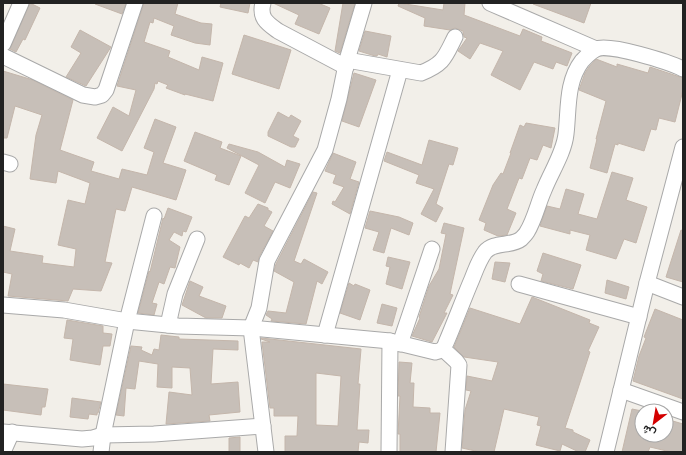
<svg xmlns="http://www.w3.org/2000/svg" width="686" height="455" font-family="Barlow,Vazirmatn,sans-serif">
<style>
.building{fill:#c7bfb8;stroke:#c4b6ab;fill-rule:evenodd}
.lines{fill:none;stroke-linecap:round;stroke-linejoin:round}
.minor-casing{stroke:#a9a9a9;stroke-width:17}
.minor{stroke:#fff;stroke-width:15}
</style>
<rect width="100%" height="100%" fill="#f2efe9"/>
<g class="building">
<path d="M30,3L40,8L25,40L23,39L16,52L10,49Z"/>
<path d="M96,3H126L122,14L95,4Z"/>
<path d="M144,3H178L175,14L201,23L212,24L210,45L195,43L171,35L174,26L154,18L153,23L150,22L144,42L170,51L168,57L199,70L202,57L223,63L213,101L185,94V95L166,88L168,85L158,81L157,84L155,83L154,89L122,151L97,138L113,107L129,116L136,90L117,86Z"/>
<path d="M221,3H250L248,13L220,7Z"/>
<path d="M273,3H318L330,8L319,34L295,24L299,15Z"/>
<path d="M343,3H355L340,53L335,51Z"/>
<path d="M399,3L443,10L444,3H465L464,15L520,36L523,29L542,37L541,41L572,53L567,66L556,62L553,69L534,62L520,90L491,75L503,51L480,43L470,59L458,51L467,38L464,37L463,31L455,28L450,30L424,26L425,18L398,6Z"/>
<path d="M533,3H591L584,23L533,4Z"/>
<path d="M80,30L111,47L86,86L66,77L81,53L71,47Z"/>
<path d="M365,31L391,36L387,57L378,54L377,56H375L359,51Z"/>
<path d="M244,35L291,50L279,89L232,74Z"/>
<path d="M596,59L617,67V64L648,73L650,67L683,78V90L675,122L659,118L656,130L651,129L644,151L618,143V145L615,144L607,173L590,168L597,139H596L606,101L579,90L585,73L589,67Z"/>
<path d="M3,71L33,80L73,100L60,150L94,162L91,171L119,179L122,169L147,175L154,152L144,148L155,119L176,127L163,163L186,170L176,200L132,187L125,211L116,209L105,262L112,263L101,291L73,289L68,301L8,296L12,274L3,272V226L15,229L10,251L43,256L42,263L74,267L76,249L58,245L68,200L85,204L90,183L58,171L56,183L30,179L36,135L42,115L15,106L7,138H3Z"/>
<path d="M354,73L376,80L359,127L342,121Z"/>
<path d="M278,112L289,118L291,115L301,121L293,136L299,139L295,147H291L268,136V132Z"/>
<path d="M526,123L555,128L551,148L543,145L537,160L530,158L522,179L519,178L507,209L516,213L507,235L498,236L484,230L486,223L479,220L493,185L501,173L503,174L511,153H510L520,125L524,127Z"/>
<path d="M195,132L222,142L220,148L241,156L229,185L215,180L217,175L184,161Z"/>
<path d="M429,140L458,148L453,165L449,164L436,204L443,208L436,222L421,214L434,189L416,183L419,175L384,161L387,152L422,165Z"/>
<path d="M229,144L258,152L285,167L287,160L300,164L290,188L275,182L265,203L245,193L259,165L227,148Z"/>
<path d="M333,153L356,162L350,179L359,182L350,214L332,204L333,201L335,202L344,187L333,183L336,175L325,171Z"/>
<path d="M612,172L633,178L626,200L647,207L636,243L624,239L616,259L586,250L590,235L570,230V234L540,226L547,206L560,209L566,189L584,194L578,214L597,219Z"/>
<path d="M313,192L317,193L294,261L301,264L304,259L328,272L322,284L317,281L306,324L271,321L272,319L266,315L268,311L286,313L294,282L274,271L276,264Z"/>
<path d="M258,204L268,208V210L272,212L264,226L273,231L259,257L258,262L253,260L249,268L240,263L239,265L223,257L245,216L249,218Z"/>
<path d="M168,208L192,217L186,232L183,231L182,236L174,232L169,240L180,247L175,268L170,267L164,284L159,282L152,303L157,304L154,315L138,313L149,271L150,272L163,218L164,219Z"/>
<path d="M370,211L399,217L413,223L409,235L391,228L384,253L373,250L379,232L365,228Z"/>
<path d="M444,223L464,228L450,294L453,295L444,313H447L432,342L412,336L420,318L419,317L429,286L439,269L446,234L441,233Z"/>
<path d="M681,230L683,231V282L666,277Z"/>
<path d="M543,253L581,265L573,289L541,281L543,274L537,271Z"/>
<path d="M388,257L410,262L402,289L386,284L390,267L386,266Z"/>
<path d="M495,262L510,263L505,282L492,279Z"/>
<path d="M607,280L629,287L626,299L605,293Z"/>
<path d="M190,281L203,287L199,296L226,306L222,318H206L182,305Z"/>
<path d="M349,283L354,286L355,284L370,290L360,320L340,313Z"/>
<path d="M532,297L590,320L589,323L599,327L588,351L590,352L565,428L573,430V432L590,440L585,452H579L562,444L560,451L536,445L541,426L537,425L539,417L504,409L494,452H480L462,448L465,410L471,391L466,390L467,376L492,381L498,362L464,357L454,347L470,308L520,324Z"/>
<path d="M382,304L397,308L392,326L377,323Z"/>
<path d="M655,309L683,320V399L633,381L639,356L646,338L644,337Z"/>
<path d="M67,320L103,326V333L112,334L110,346H103L100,365L70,360L73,339L64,338Z"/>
<path d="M161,335L179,337V339L238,341V350L213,349L211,384L238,382L240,412L209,415L210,421L166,424L169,392L192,395L190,368L172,367V388L157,387L158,364L139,361L135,389L126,388L124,416L116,415L131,346L142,347L141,350L152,355L154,349L159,350Z"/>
<path d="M261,338L361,349L358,384H360L357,430H369L368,443L359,442L358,452H285V436H297L298,416H274V408H270L262,342H270L261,339ZM316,373L341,376L338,426L316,425Z"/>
<path d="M399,362L412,363L410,383H414L413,407L430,408V413H440L436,452H400V434H398L400,396H398Z"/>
<path d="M3,384L48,389L45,407H42L41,415L3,410Z"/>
<path d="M72,398L101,402L98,413H97V415L89,414L88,419L70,417Z"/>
<path d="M632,409L642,411V435H666V419L683,424V452H671L650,447L648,452H622Z"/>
<path d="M240,437V452H229V438Z"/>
</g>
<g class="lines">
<defs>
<g id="minor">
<path d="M263,3C259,18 267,23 278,31L346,67"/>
<path d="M490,3L596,49"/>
<path d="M3,44L21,3"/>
<path d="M3,56L83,95L95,97L102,95L106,90L135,3"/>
<path d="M347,60L421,73C444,64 445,57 455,37"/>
<path d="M3,162L10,164"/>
<path d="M647,283L683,297"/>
<path d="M519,284L639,317"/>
<path d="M3,305L64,310L127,321L178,326L251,328L390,341L435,352C441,351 444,349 446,343C455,322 463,300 472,279C476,269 479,260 485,252C494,241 511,247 521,239C523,237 526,234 527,232C535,219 538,203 544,190C551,172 564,153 566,134C569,109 566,82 582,61C586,57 590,52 596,49C609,43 669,62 683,69"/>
<path d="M168,325L175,294L197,239"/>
<path d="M325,335L400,70"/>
<path d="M400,344L432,249"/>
<path d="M443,349L456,361L459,365L453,452"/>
<path d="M621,390L683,412"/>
<path d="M3,432L82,439L93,438L103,435L154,434L263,426"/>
<path d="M3,452L12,432"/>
<path d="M101,452L103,435L127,321L154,216"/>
<path d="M266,452L251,328L259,308L267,261L325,150L339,99L347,60L364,3"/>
<path d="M389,452L390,341"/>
<path d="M606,452L647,283L683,147"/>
</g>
</defs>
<use href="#minor" class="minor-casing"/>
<use href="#minor" class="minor"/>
</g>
<rect width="686" height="455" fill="none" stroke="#222222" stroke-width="8"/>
<g transform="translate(654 423) rotate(211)"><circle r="19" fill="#ffffff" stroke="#a7a7a7"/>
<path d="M0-3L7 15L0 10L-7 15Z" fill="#d40000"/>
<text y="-6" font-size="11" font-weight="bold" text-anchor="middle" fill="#222222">ش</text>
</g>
</svg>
